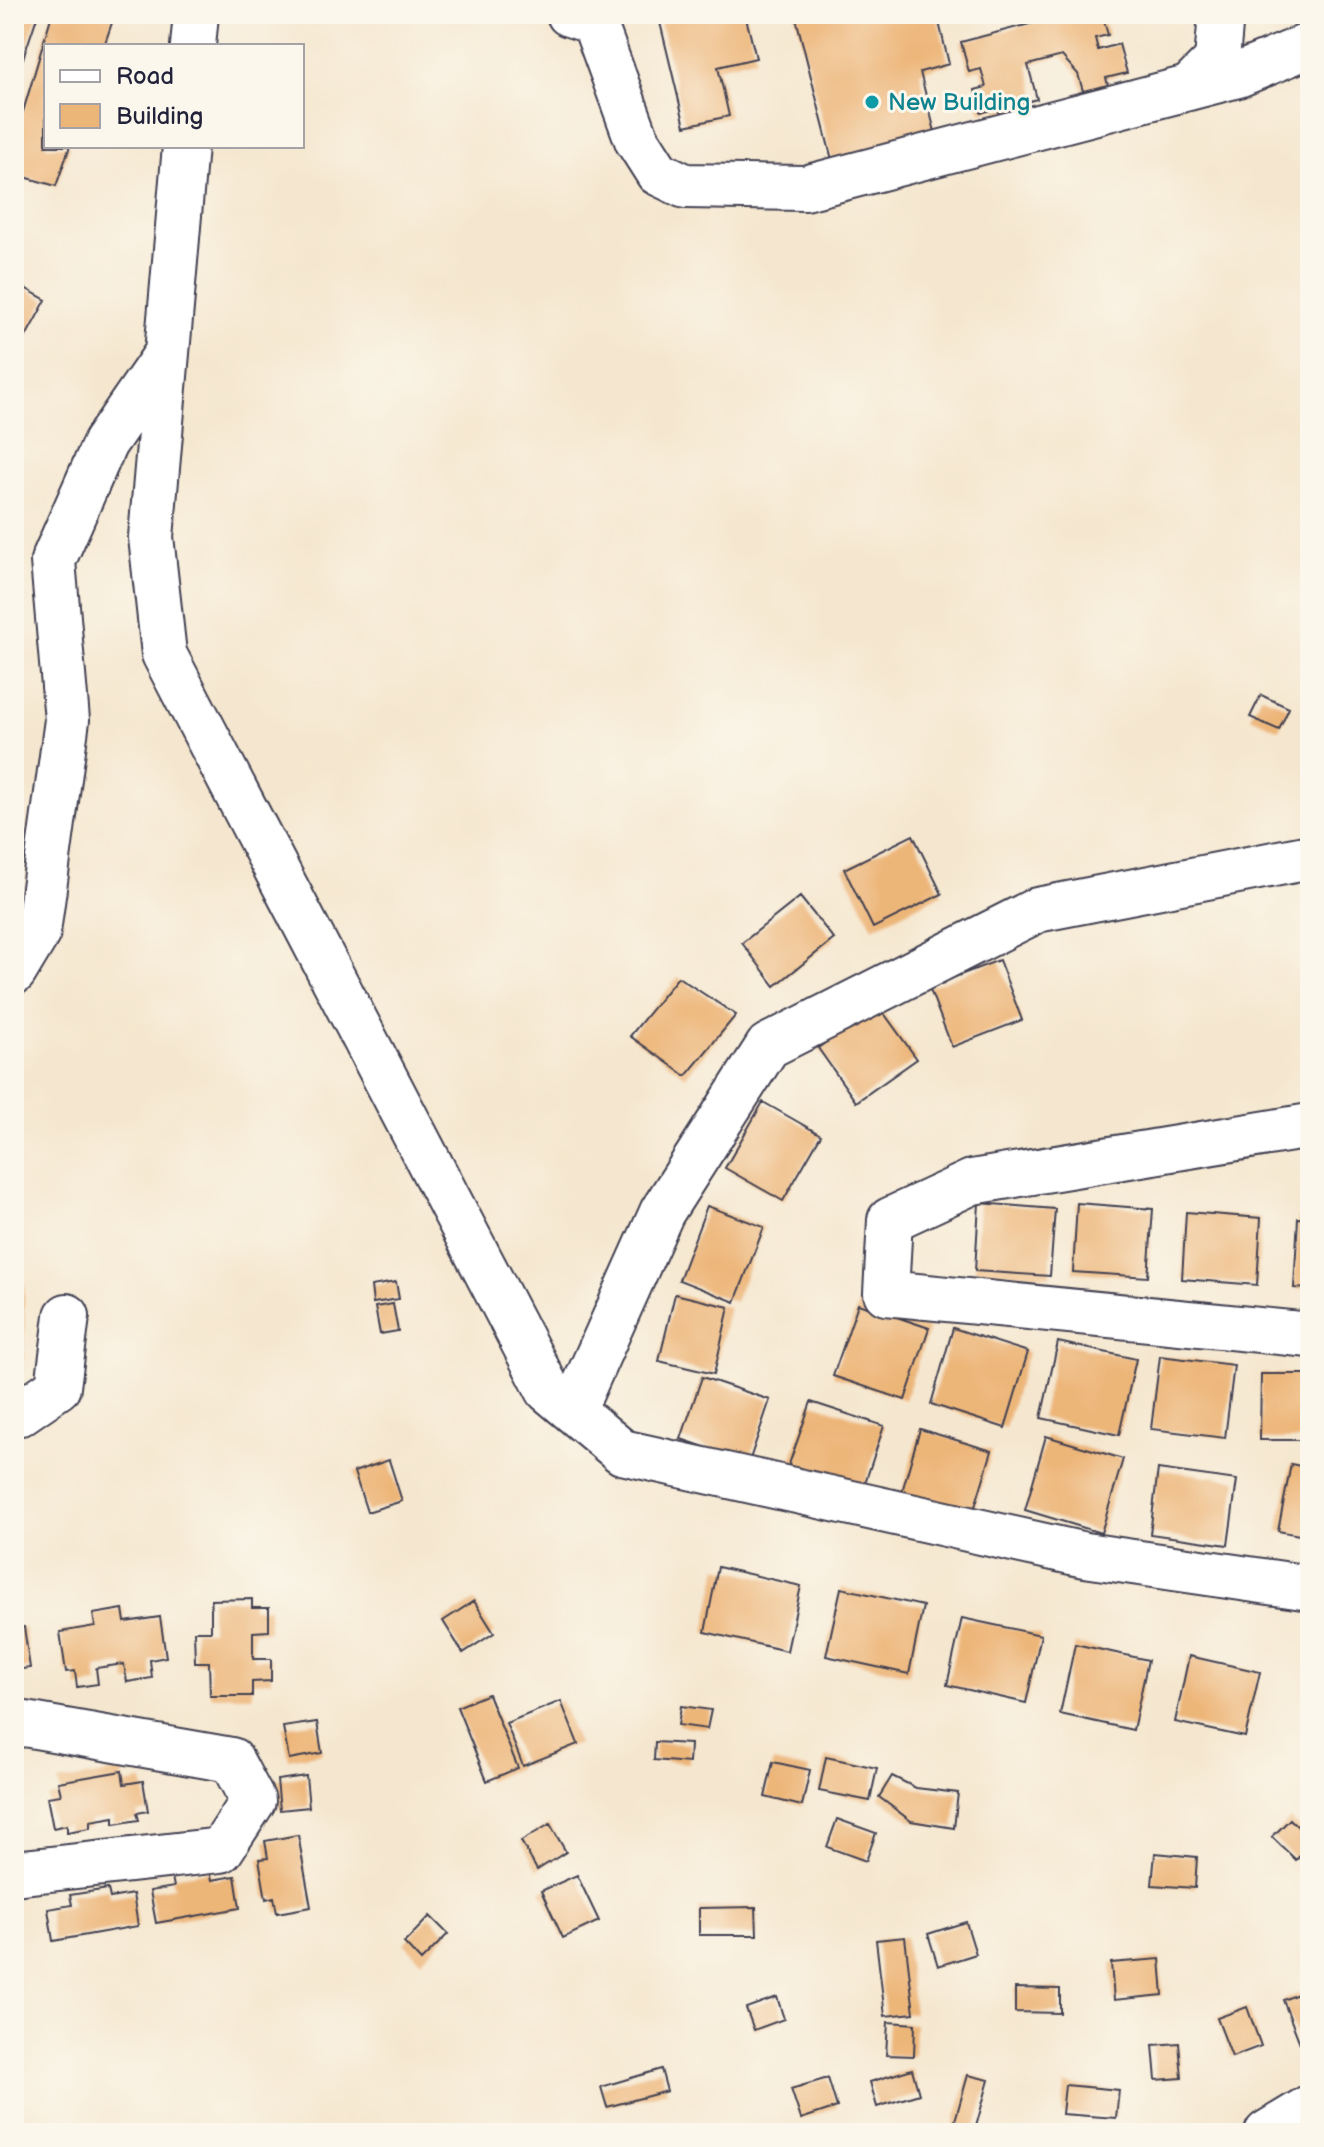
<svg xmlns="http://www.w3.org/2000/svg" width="1324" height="2147" font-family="'Balsamiq Sans',sans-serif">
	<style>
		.building { fill: #edb679 }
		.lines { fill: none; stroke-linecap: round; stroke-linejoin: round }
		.minor-casing { stroke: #424051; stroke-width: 48 }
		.minor { stroke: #fff; stroke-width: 44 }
		.culture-dot { fill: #0f9aa8; stroke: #fbf7ec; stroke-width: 3 }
		.labels { text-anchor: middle; stroke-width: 6; stroke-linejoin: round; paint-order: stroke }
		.culture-label { font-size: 24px; fill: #0d838f; stroke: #fbf7ec; text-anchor: start }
	</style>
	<rect width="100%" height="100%" fill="#fbf7ec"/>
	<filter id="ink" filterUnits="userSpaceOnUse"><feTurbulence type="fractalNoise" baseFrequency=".0125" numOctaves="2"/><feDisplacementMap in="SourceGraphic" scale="16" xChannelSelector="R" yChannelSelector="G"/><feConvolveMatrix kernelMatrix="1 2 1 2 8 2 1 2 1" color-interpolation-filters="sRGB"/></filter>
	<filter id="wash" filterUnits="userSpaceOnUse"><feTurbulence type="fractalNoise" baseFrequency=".006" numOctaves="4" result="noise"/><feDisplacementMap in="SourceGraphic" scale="32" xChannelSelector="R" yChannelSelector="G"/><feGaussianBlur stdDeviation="1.8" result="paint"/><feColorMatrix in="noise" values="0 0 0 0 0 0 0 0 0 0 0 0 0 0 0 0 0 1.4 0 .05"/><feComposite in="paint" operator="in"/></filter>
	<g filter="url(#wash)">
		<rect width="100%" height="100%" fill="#f5e7cf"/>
		<g id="blocks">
			<path class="building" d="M14,14H38L15,82H14Z
				M52,14H115L104,46H46V146H70L56,186L14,174V142Z
				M658,14H745L756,58L718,67L729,116L685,126Z
				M795,14H937L949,64L920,72L935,132L832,160Z
				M1067,14H1102L1108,35L1095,38L1098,50L1119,44L1127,73L1106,78L1108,85L1083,91L1078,74L1062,56L1028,65L1037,99L1022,103L1023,108L999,114L997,108L981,113L975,90L986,87L981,69L969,72L961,42Z
				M14,282L46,300L23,342L14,337Z
				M1261,695L1289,708L1279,730L1250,717Z
				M913,835L942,894L873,928L844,869Z
				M800,897L834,939L775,986L742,943Z
				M999,960L1022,1020L952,1047L929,987Z
				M678,977L736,1015L686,1076L630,1036Z
				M878,1005L917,1059L856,1102L818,1048Z
				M763,1102L821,1135L783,1201L725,1168Z
				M979,1203L1055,1209L1050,1276L975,1271Z
				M1077,1203L1153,1209L1148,1277L1073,1272Z
				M707,1206L764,1227L735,1302L679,1280Z
				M1186,1212L1261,1218L1257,1285L1182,1279Z
				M1298,1218L1310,1219V1289L1294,1288Z
				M14,1282H24V1360H14Z
				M396,1282L399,1299L373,1303L371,1286Z
				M675,1294L729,1307L714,1374L659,1361Z
				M393,1304L398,1331L380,1334L375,1307Z
				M858,1304L929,1328L905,1400L833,1376Z
				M953,1328L1028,1352L1005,1428L931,1404Z
				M1058,1342L1136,1359L1119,1435L1041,1418Z
				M1160,1356L1234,1365L1225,1438L1151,1429Z
				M1261,1374H1310V1440H1260Z
				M702,1377L770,1400L749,1462L681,1439Z
				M811,1402L884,1426L861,1495L787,1470Z
				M920,1429L992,1451L970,1523L899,1502Z
				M1046,1436L1123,1459L1101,1533L1025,1510Z
				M389,1460L402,1501L367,1512L354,1472Z
				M1291,1464L1310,1468V1537L1278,1531Z
				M1158,1469L1237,1480L1228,1545L1150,1534Z
				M718,1567L801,1586L787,1651L705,1632Z
				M841,1588L923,1606L909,1674L826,1656Z
				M252,1599V1608H269V1631L253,1632V1659H271V1681L252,1682V1696H210L209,1662H195L194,1631H211V1600Z
				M474,1601L494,1633L463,1653L443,1621Z
				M123,1609L125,1622L160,1617L166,1657L150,1660L152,1678L127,1682L124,1664L96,1668L98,1684L77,1687L75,1671L66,1672L60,1632L95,1626L93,1614Z
				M962,1618L1041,1635L1026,1703L947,1685Z
				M24,1627L30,1668L14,1670V1628Z
				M1075,1644L1148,1660L1133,1730L1060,1714Z
				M1189,1656L1260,1672L1245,1737L1175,1722Z
				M488,1694L518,1768L487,1781L457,1707Z
				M561,1701L578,1744L523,1766L506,1723Z
				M681,1706L711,1710L707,1729L678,1725Z
				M317,1722L322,1753L289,1759L283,1727Z
				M655,1742L690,1744L689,1763L654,1760Z
				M826,1757L877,1768L870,1801L819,1791Z
				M773,1762L810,1770L802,1806L765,1797Z
				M122,1771L124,1784L143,1781L148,1811L137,1813L139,1820L114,1824V1817L90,1821V1828L67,1832V1825L53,1828L47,1797L61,1795L58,1782Z
				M306,1776L309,1807L280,1810L277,1780Z
				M892,1776L916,1788L958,1793L954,1828L911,1821L879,1797Z
				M837,1819L876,1833L866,1861L827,1847Z
				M1290,1819L1310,1839V1845L1296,1860L1272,1837Z
				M550,1824L566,1852L537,1870L521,1841Z
				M298,1835L311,1907L277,1913L274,1897L266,1899L259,1859L268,1858L265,1841Z
				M1155,1853L1197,1857L1195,1888L1152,1885Z
				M210,1871L212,1880L235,1876L240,1908L156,1923L150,1891L174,1887L172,1877Z
				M577,1875L599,1921L563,1938L541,1891Z
				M108,1889L110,1898L133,1894L138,1926L53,1941L48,1909L72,1905L70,1895Z
				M756,1907L757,1935H699V1908Z
				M430,1916L448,1934L421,1961L404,1943Z
				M966,1922L976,1954L938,1966L928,1934Z
				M905,1937L914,2013L885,2016L876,1940Z
				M1160,1959L1163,1995L1114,2000L1111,1963Z
				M1015,1988L1060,1989V2013L1015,2012Z
				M1310,1989V2060L1307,2061L1283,2000Z
				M777,1997L784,2019L754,2030L746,2008Z
				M1247,2007L1261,2046L1232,2057L1217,2018Z
				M888,2022L915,2024L914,2056L886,2055Z
				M1179,2043L1182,2078L1156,2080L1153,2045Z
				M661,2069L667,2091L607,2107L601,2087Z
				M912,2069L919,2094L877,2107L870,2082Z
				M968,2075L989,2080L975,2130L954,2124Z
				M828,2078L837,2107L801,2119L791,2089Z
				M1065,2085L1119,2090L1116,2118L1062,2114Z"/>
		</g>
	</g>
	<g filter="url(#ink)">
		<use href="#blocks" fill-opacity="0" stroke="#424051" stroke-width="2"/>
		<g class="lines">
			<g class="minor-casing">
				<path id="minor" d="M569,14L594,22L637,140L658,173L685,186L805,188L1238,75L1310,45
					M193,46L196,14
					M1189,88L1217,60L1221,14
					M185,146L151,537L164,654L548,1390L622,1452L1085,1555L1310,1588
					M14,972L38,932L67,720L53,561L105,443L165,356
					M1310,1126L972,1182L890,1220L886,1293L1310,1335
					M573,1411L662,1212L768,1046L1037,910L1310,857
					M14,1413H20L58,1387L67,1316
					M14,1725L25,1724L231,1760L253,1801L221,1850L14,1873
					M1267,2133L1310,2107"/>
			</g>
			<use href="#minor" class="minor"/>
		</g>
	</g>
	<circle class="culture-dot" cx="872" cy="102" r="8"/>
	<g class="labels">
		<g class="culture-label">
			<text x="888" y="110">New Building</text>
		</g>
	</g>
	<rect width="1324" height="2147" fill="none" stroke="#fbf7ec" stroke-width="48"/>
	<rect x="44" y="44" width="260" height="104" fill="#fbf7ec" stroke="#a4a2a5" stroke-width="2"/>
	<rect x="60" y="70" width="40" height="12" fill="#ffffff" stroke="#a4a2a5" stroke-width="2"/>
	<text x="116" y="84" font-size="24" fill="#22223b">Road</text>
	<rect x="60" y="104" width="40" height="24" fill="#edb679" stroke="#a4a2a5" stroke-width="2"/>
	<text x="116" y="124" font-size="24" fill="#22223b">Building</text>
</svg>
